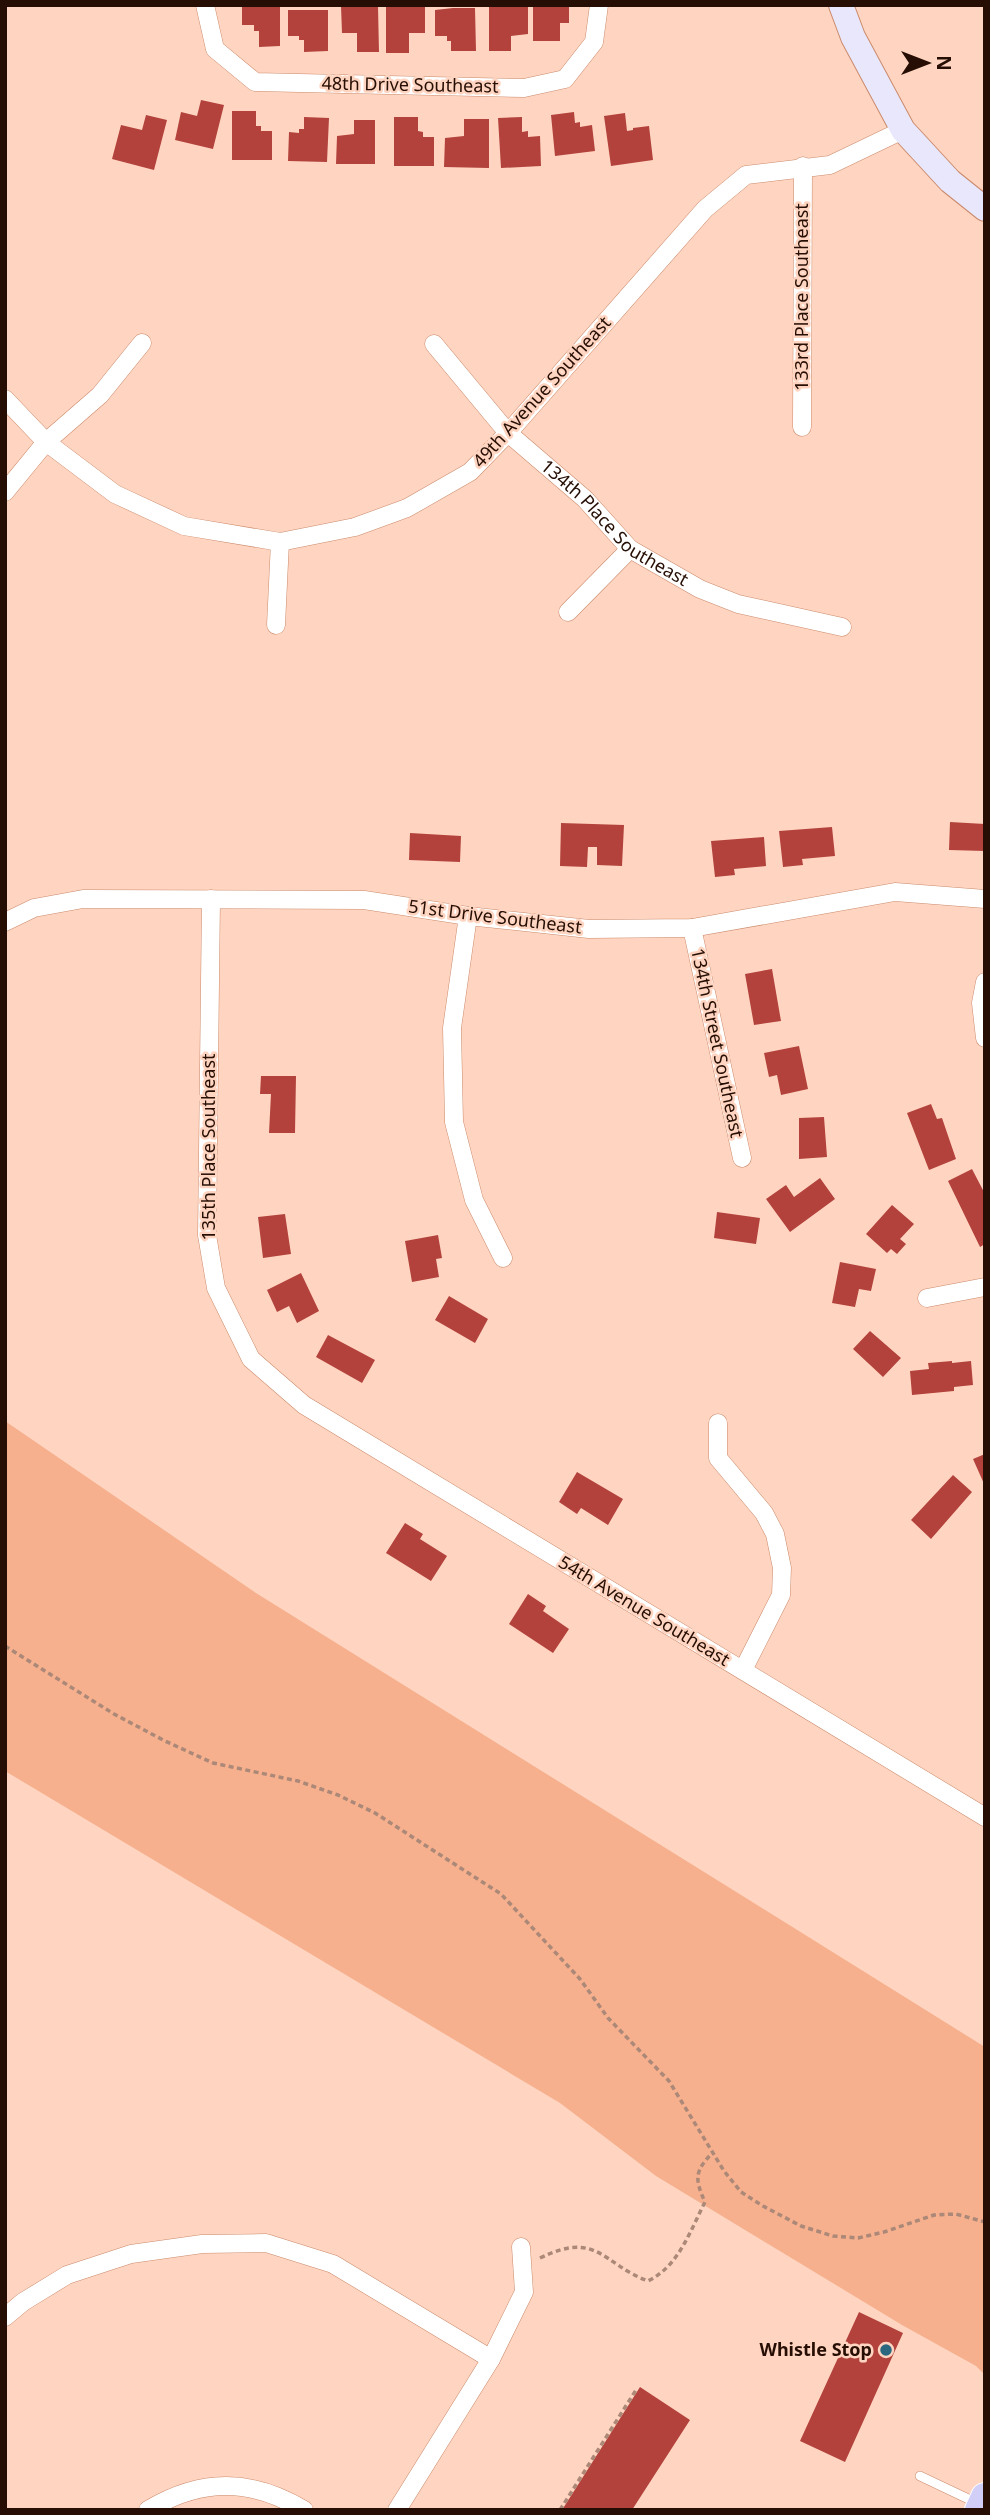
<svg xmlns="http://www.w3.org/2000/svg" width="990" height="2515" font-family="'Noto Sans',sans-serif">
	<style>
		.green { fill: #f6b08e }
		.building { fill: #b3423c }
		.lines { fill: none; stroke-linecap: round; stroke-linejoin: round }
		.lane-casing { stroke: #cb8a6b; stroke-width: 10 }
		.street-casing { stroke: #cb8a6b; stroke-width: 19 }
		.secondary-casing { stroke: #cb8a6b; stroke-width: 26 }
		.primary-casing { stroke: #fff; stroke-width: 30 }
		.path { stroke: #ab8877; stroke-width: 3.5; stroke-dasharray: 5 3.5; stroke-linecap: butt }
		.lane { stroke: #fff; stroke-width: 9 }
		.street { stroke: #fff; stroke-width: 18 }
		.secondary { stroke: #e8e7fc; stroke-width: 24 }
		.primary { stroke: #d1cff8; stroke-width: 28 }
		.poi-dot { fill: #2b677f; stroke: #ffd5c1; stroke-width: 2.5 }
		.labels { text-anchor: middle; stroke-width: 5; stroke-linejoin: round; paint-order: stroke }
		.street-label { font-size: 18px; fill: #260e04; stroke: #ffd5c1 }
		.poi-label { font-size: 18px; font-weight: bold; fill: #260e04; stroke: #ffd5c1; text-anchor: end }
	</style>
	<rect width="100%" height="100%" fill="#ffd5c1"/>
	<path class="green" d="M5,1421L256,1593L985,2047V2375L976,2366L902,2325L656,2176L560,2103L5,1771Z"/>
	<path class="building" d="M242,5H280V46L259,47V31H254V25H242Z
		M386,5H425V33H409V53H386Z
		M533,5H569V23H560V41H533Z
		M341,6H378L379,52H357V33H342Z
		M489,6H528V34L511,36V51H489Z
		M453,8H475L476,51H451V41H447V36H435V10Z
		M288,10H328V51L304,52V40H299V36H288Z
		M201,100L224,105L213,149L175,140L181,112L197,116Z
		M232,111H256V126H261V131H272V160H232Z
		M574,112L575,123L580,122V127L592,125L595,151L555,156L551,115Z
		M625,113L627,131L633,130V128L649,126L653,160L611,166L604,116Z
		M146,115L167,120L154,170L112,159L121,125L142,130Z
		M304,117L329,118L327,162L288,161L289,132L299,133V129H304Z
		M394,117H418V131L423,132V137H434V166H394Z
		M522,117V132L528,131V137L540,136L541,166L501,168L498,118Z
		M464,119H489V168L444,167L445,138L464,136Z
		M354,120H375V164H336L337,136L354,134Z
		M950,822L985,824V851L949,850Z
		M561,823L624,825L622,866L597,865V847H588L587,867L560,866Z
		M832,827L835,856L802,859L803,865L783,867L779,831Z
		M410,833L461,836L460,862L409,860Z
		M764,837L766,866L734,869L735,875L715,877L711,841Z
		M772,969L781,1021L754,1025L745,974Z
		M799,1046L808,1089L781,1095L777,1075L769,1077L764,1053Z
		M261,1076H296L295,1133H269L271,1094H260Z
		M931,1104L937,1119L942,1118L956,1159L929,1170L907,1113Z
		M824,1117L827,1157L799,1159V1118Z
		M972,1169L985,1194V1244L980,1247L948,1181Z
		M820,1178L835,1199L790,1232L766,1199L786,1185L794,1197Z
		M892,1205L914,1224L900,1239L906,1244L897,1254L891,1249L887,1253L866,1234Z
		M717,1212L760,1218L756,1244L714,1238Z
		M285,1214L291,1254L263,1258L258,1217Z
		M438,1235L442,1258L436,1259L439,1277L412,1282L405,1241Z
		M840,1262L876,1269L871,1291L859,1289L855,1307L832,1303Z
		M301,1273L319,1311L297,1323L289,1306L277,1312L267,1290Z
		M449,1296L488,1319L475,1343L435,1320Z
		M870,1331L901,1358L883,1377L853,1349Z
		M328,1335L375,1360L362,1383L316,1357Z
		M952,1361V1363L971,1361L973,1385L954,1387V1391L912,1395L910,1371L929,1369L928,1363Z
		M985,1454V1486L973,1459Z
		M577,1472L623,1499L608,1525L581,1508L577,1514L559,1502Z
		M953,1475L972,1492L931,1539L911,1520Z
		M405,1523L423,1534L420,1539L447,1556L431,1581L386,1553Z
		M528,1594L546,1606L543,1611L569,1629L553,1653L509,1624Z
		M859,2312L903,2333L845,2462L800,2441Z
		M640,2387L690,2420L632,2510H562Z"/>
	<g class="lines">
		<g class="lane-casing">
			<path id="lane" d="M920,2476L979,2504"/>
		</g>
		<g class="street-casing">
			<g id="street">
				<path d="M205,5L215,49L255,82L524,88L565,79L594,42L599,5"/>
				<path id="s1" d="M434,344L508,433L585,499L630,549L700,589L738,604L842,627"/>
				<path d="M5,399L46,442L115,494L184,526L280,542L355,527L407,508L470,472L508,433L705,209L746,175L830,165L903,130"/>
				<path d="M802,427L803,166"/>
				<path d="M5,492L46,442L100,395L142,343"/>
				<path d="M568,612L630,549"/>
				<path d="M276,625L280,542"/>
				<path d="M211,899L207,1235L216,1288L251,1359L304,1405L985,1817"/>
				<path d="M468,916L452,1028L454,1122L474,1200L503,1258"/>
				<path d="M5,922L34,908L83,899L364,900L468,916L589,929L692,928L895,892L985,899"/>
				<path d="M692,928L742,1158"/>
				<path d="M985,982L981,1003L985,1038"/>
				<path d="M927,1298L985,1287"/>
				<path d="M718,1423V1458L764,1513L775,1534L782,1568L781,1595L743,1670"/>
				<path d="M5,2317L23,2302L67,2275L131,2254L202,2244L266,2243L333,2264L491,2359"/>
				<path d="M148,2510C201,2478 251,2478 304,2510"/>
				<path d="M397,2510L491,2359L524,2292L521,2247"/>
			</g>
		</g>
		<g class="secondary-casing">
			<path id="secondary" d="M841,5L853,37L903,130L950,181L985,209"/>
		</g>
		<g class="primary-casing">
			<path id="primary" d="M979,2510L985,2497"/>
		</g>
		<path class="path" d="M5,1646L114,1714L165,1741L213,1763L298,1781L338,1795L375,1813L501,1894L580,1979L608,2018L669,2081L724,2171L741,2192L763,2206L801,2226L833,2236L858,2238L884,2232L934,2215L956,2214L985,2222
			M540,2258C598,2230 602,2264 648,2281C679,2266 690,2231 705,2202C694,2178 695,2171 713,2152
			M560,2510L636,2390"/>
		<use href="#lane" class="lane"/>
		<use href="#street" class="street"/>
		<use href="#secondary" class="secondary"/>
		<use href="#primary" class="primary"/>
	</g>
	<circle class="poi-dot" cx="886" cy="2350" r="7"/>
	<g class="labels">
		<g class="street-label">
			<text transform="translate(410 85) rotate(1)" y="6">48th Drive Southeast</text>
			<text transform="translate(802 297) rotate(-90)" y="6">133rd Place Southeast</text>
			<text transform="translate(542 392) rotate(-48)" y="6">49th Avenue Southeast</text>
			<text dy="6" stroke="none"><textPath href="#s1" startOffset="256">134th Place Southeast</textPath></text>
			<text transform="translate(495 917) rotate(7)" y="6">51st Drive Southeast</text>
			<text transform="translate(717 1043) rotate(78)" y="6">134th Street Southeast</text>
			<text transform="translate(209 1147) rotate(-90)" y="6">135th Place Southeast</text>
			<text transform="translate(644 1611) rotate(31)" y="6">54th Avenue Southeast</text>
		</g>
		<g class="poi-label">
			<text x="872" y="2356">Whistle Stop</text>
		</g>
	</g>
	<rect width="990" height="2515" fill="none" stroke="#260e04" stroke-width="14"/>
	<g transform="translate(927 63) rotate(90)" stroke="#ffd5c1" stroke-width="5" paint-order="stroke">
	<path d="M0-5L12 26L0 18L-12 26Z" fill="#260e04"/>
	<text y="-10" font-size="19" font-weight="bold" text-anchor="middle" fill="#260e04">N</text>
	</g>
</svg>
